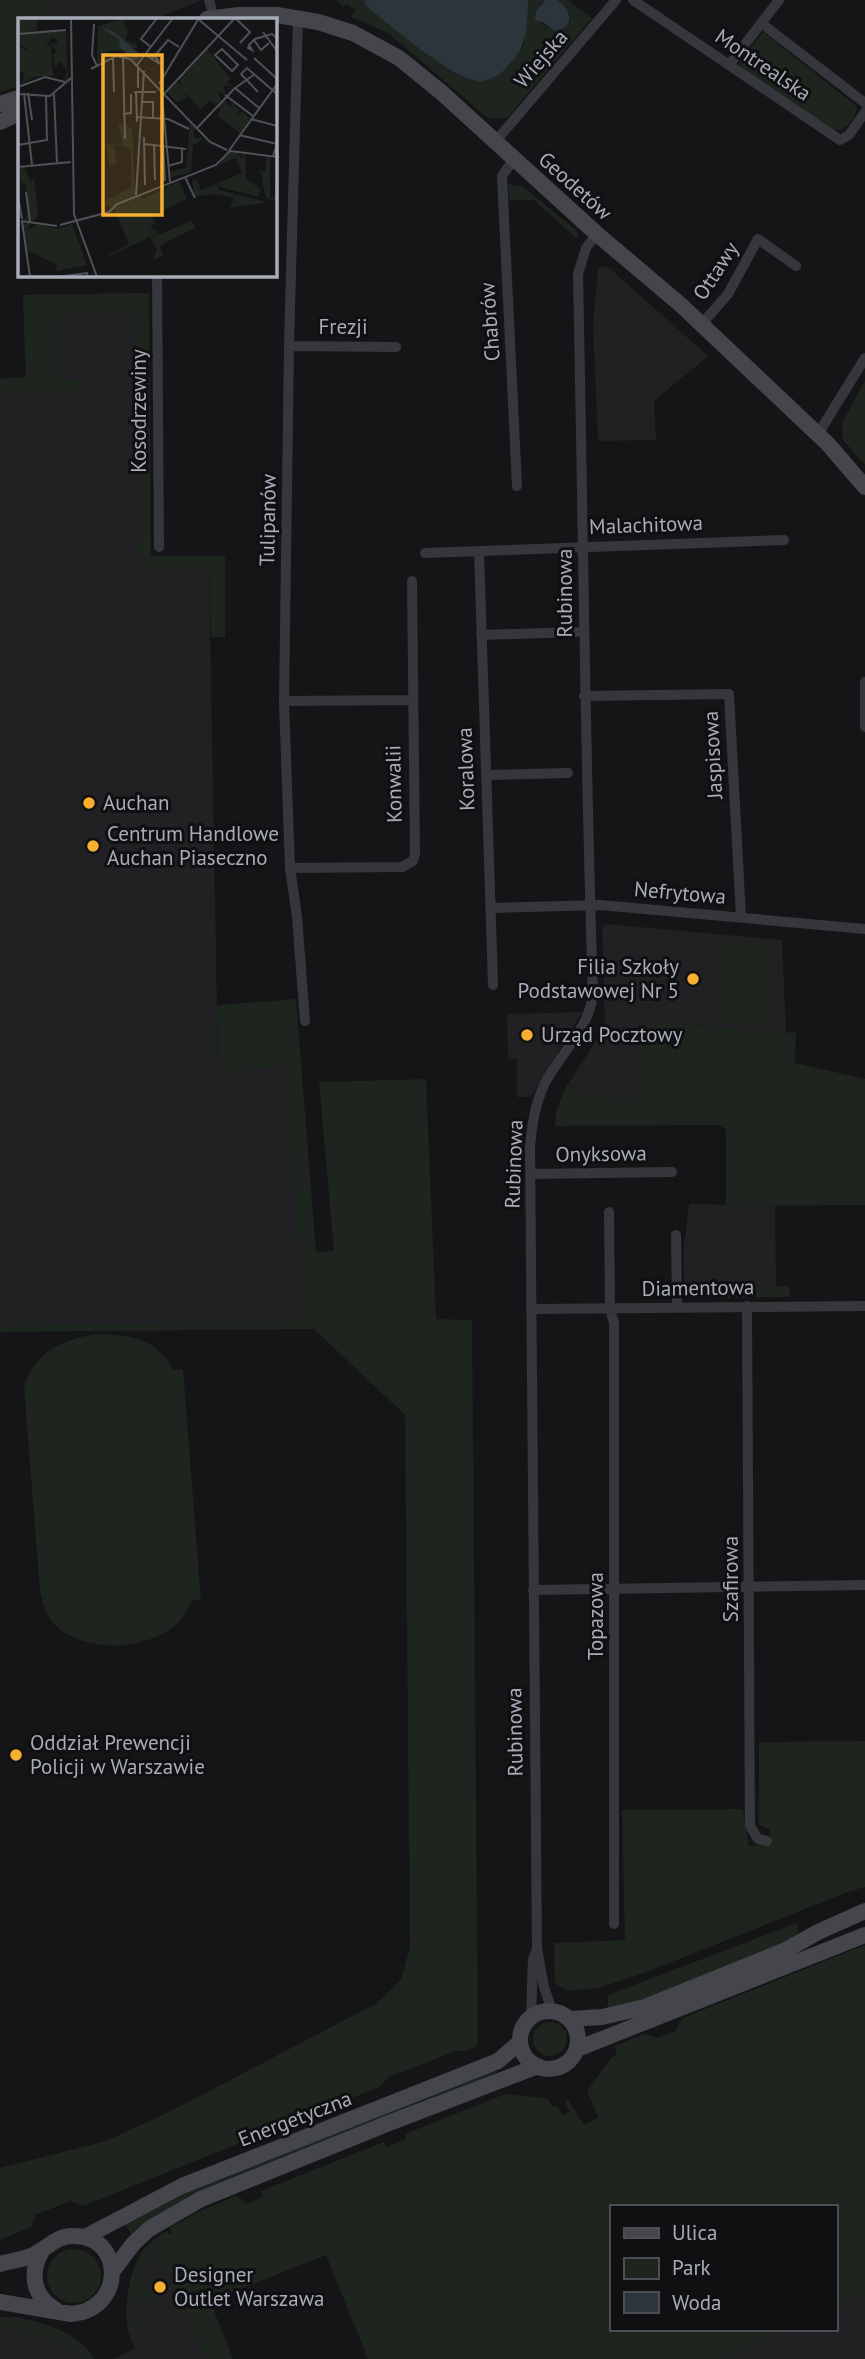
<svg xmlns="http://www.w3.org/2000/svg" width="865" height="2359" font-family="'PT Sans',sans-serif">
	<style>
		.built { fill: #212124 }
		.green { fill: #1d251e }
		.water { fill: #2b353b }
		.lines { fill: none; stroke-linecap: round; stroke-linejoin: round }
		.street { stroke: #36373c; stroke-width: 10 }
		.secondary { stroke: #44464c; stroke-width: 16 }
		.poi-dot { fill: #f6af2f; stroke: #101012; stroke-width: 2.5 }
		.labels { text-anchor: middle; stroke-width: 6; stroke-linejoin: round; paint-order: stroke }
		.street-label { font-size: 21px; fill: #a7acb8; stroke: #101012 }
		.poi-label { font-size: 21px; fill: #a7acb8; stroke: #101012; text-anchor: start }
		.inset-road { fill: none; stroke: #4f5157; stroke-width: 2 }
		.view { fill: #f6af2f; fill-opacity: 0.15; stroke: #f6af2f; stroke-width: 3.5 }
		.inset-edge { fill: none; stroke: #a7acb8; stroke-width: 3.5 }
	</style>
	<rect width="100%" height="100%" fill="#151517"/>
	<path class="built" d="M44,0H203L154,19H55Z
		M607,266L708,356L654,401L656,440L598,441L593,326L598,268Z
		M149,293L146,568L209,567L218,1066L224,1071L287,1066L303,1322L0,1325V379L26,377L23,295Z
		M606,924L782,940L786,1032L653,1022L650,1041L647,1045H640L636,1100L579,1096L580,1091L568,1084L605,1027L602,928Z
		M582,1012L531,1097H517V1059H508L507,1014Z
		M689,1204L775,1206L776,1286L684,1288V1247Z
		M159,2239L217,2359H113L135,2349L127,2329L128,2303L136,2271Z
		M865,2268V2359H710L709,2329H835V2280Z
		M0,2317H17L37,2322L63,2332L82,2344L94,2359H0Z"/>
	<path class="green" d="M0,0H44L55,19H19V86L0,92Z
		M336,0H364L365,5L456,73C490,92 502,67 524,45L528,0H545L540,4L539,22L554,31L570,22V14L557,0H568L592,18L507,118L489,119L388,33L351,17L356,10L346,4L343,7Z
		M763,32L855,105L857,109C854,120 845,132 834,130L741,68L739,62Z
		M511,183L514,186L521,185L578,232L577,239L534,200H509L508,186Z
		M149,293L151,556H225V637H211L209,567L146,568V556H136V545L141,544L134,312L66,313L57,321L58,373L63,379L81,381L85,388L82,393H8L0,402V379L26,377L23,295Z
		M865,381V465L843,440L842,423Z
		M723,941L771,942L769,1023H722Z
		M296,999L316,1252L334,1251L319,1082L426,1079L436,1319L472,1320L478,2046L467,2051H456L389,2077L379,2087L83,2206L70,2201L35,2215L31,2227L0,2240V2168L106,2141L169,2112L377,2003L401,1980L410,1947L405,1415L314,1329L0,1332V1325L303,1322L287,1066L223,1071L218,1067L217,1005Z
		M652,1022L796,1033L795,1063L865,1079V1205L726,1206V1130L719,1125L555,1126L556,1112L567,1084L580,1091V1096L636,1100L640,1044L647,1045L650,1041Z
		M789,1286L790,1297L689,1298L684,1293V1288Z
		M96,1334C132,1335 154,1337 174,1370L183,1369L201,1600H193C188,1608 184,1617 178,1623C148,1651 86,1654 56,1626C46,1616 43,1604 40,1591L24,1387C34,1352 62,1340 96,1334Z
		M865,1741V1887L850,1891L644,1973L598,1988L567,1991L555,1983L554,1943L625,1940L622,1810L743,1809L749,1846L771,1844L770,1830L759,1824V1742Z
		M797,1923L798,1931L793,1939L642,2001L608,2010V1995Z
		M865,1945V2295L835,2307V2207H611V2329H786L753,2343L725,2359H368L326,2255L210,2301L233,2359H204L159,2250L152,2253L155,2260L145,2265L144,2272L138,2274L146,2292L155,2291L158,2302L154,2305L149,2296L130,2304L138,2327L129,2332C123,2312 129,2269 142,2252C148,2243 157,2237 167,2231L169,2234L172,2233L170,2228L198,2212L236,2196L242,2199L245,2204L263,2197L261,2191L384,2142L387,2147L406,2139L405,2134L505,2094L548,2099L553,2107L557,2105L563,2116L570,2112L565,2103L568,2099L584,2125L598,2118L587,2090L612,2057L617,2055L615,2046L644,2034L658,2038L676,2031L680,2022L685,2017Z
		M533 2039a17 17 0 1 1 34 0a17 17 0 1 1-34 0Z
		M494,2070L497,2073L194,2194L155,2217L132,2235L125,2225L193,2190Z
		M47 2276a27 27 0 1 1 54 0a27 27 0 1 1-54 0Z
		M0,2317C32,2318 77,2329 94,2359H82C70,2335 25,2333 0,2328Z"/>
	<path class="water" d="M364,0H528C527,31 528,46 505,69C500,75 490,80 482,81C455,83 388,23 365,5Z
		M545,0H557C573,10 575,28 554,31L544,23L535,20L536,11Z"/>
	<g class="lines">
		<path class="street" d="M209,0L214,18
			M633,0L840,140L849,135L865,112
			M298,18L289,346L284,701L290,868L297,917L305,1021
			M761,23L865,103
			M729,65L779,0
			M495,142L616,0
			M514,159L502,176L517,486
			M157,275L159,547
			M701,325L728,294L758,239L796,266
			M289,346L396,347
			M818,434L865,358
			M479,551L493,985
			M425,553L784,540
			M481,635L576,632
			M865,682V727
			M584,696L729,694L741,917
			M284,701L412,700
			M486,775L568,773
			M290,868L402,867L413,861L415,854L412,581
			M491,908L600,905L865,929
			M531,1174L672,1172
			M609,1212L610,1309L614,1323V1924
			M676,1235L677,1307
			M747,1306L750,1826L758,1839L767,1841
			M531,1309L865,1306
			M533,1590L865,1585
			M552,2011L544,1987L537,1949L530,1147C532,1124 535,1104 545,1083C561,1053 587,1031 593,996C585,756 583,515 578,274L586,248L597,234
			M531,2018L533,1959L537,1949"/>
		<path class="secondary" d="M207,19L239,15H277L318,22L353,33L399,58L441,92L597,234L681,305L828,444L865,487
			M0,104L19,98
			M0,122L19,113
			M520 2040a29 29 0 1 1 58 0a29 29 0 1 1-58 0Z
			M570,2019L602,2017L645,2007L786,1950L818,1932L865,1911
			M577,2049L865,1935
			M85,2237L182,2186L498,2061L520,2042
			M42,2251C29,2273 33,2297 56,2310
			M0,2264C10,2261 21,2260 31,2256C47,2250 55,2235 74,2236C125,2236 125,2310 71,2314L0,2302
			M112,2272L133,2244L149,2229L201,2199L389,2123L538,2066"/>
	</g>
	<g class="poi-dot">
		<circle cx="89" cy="803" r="7"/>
		<circle cx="93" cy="846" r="7"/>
		<circle cx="693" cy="979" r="7"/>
		<circle cx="527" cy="1035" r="7"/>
		<circle cx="16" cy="1755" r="7"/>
		<circle cx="160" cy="2287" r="7"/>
	</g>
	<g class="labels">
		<g class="street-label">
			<text transform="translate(541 59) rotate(-49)" y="7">Wiejska</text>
			<text transform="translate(763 65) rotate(34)" y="7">Montrealska</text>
			<text transform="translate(575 186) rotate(42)" y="7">Geodetów</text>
			<text transform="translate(716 271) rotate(-57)" y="7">Ottawy</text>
			<text transform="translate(490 322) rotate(-94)" y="7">Chabrów</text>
			<text x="343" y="334">Frezji</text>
			<text transform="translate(139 411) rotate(-90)" y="7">Kosodrzewiny</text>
			<text transform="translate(268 520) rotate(-89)" y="7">Tulipanów</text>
			<text transform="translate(646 525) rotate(-2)" y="7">Malachitowa</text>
			<text transform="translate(565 593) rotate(-90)" y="7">Rubinowa</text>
			<text transform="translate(713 755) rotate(-93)" y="7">Jaspisowa</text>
			<text transform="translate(466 769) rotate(-92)" y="7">Koralowa</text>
			<text transform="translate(394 784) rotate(-91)" y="7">Konwalii</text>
			<text transform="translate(680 893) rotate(5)" y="7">Nefrytowa</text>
			<text transform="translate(601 1154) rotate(-1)" y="7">Onyksowa</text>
			<text transform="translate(514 1164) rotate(-88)" y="7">Rubinowa</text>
			<text transform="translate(698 1288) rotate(-1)" y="7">Diamentowa</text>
			<text transform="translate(731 1579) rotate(-90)" y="7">Szafirowa</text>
			<text transform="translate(596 1616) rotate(-90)" y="7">Topazowa</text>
			<text transform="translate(515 1732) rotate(-91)" y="7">Rubinowa</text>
			<text transform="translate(295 2119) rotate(-21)" y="7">Energetyczna</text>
		</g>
		<g class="poi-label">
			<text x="103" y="810">Auchan</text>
			<text x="107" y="841">Centrum Handlowe<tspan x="107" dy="24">Auchan Piaseczno</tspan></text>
			<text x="679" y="974" text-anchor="end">Filia Szkoły<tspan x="679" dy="24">Podstawowej Nr 5</tspan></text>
			<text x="541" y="1042">Urząd Pocztowy</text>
			<text x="30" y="1750">Oddział Prewencji<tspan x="30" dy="24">Policji w Warszawie</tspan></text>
			<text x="174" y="2282">Designer<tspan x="174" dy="24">Outlet Warszawa</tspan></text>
		</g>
	</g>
	<g transform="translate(18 18)">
		<rect width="259" height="259" fill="#151517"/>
		<path d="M0,0H19V13L0,15ZM109,0L105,6L111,12L107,22L117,25L120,30H114L121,40L125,38L118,45L104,33H90L89,42L79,45L80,8ZM48,13L50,60L47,62L49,53L42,43L37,51L35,35H39L34,26H39V20H33L28,29L33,27L35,58H19L0,67L6,61L5,54L0,55V22L1,29L12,33L2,26L0,16ZM189,31L212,60L217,57L209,64L215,69L206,67L207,76L200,74L203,82L197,87L192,82L183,91L167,75L168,81L158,84L149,74L158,63L164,68L161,60L166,56L173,63L167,56ZM206,80L211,89L215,85L221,91L219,97L224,93L232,101L222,115L199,97L203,92L198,88ZM172,104L177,109L176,120H187L175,127L173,154L151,160V154L168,150ZM100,105L114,110L117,176L125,181L161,163L169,181L134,197L137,205L132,208L141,215L76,245L111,226L96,190L94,195L90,186L84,190L85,184L113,169V133L106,127H95L99,145L91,148L89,128L79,127L105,126ZM227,133L228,160L243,172L240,177L248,181L242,152L247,154L249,137L252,138V180H256L259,154V182L248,181L202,169L200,165L224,155L218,140L201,147L211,135L219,134L224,141ZM6,149L12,162L16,161L20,196L16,203L7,201L11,192L8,168L2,162V150ZM178,161L183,172L199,166L201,172L250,184L212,190L216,180L195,176L177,179L174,162ZM174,203L177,210L146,225L142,229L145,237L135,242L139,231L132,220ZM8,204L13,206L8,212L21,206L41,211L54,206L69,247L38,253L39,247L9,232L6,206Z" fill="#1d251e"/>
		<path d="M83,9L96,14L124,38L116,42L101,28L102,22Z" fill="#2b353b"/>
		<path class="inset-road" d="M53,0L56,196L79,259M217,0L232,14L222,25M180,1L229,42M76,6L74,37L79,48M245,14L259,33M0,16L48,12M236,22L243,32L251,25M231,27L230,30L234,32L231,27L237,21L254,16L259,20M133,29L123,21L139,0M204,31L220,47L214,53L197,37ZM128,37L142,46L137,38M105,38L107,121M95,39L96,74M236,40L259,61M134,41L150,22L161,29M119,47L155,0M120,48V70M73,51L98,38L112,41L192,124L209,132M237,56L217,70L241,90M141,66L181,0M0,69L27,59L47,64M116,74H138M118,74L119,104M240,74L223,56L229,50L259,76M6,75L14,147M10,75L14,102M0,76L32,78L53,60M36,76L39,144M207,77L235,98M125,84H135V99M105,96L113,95V76M118,99L150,101L171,111M233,101L259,108M179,110L217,70M221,117L259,126L255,138M126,119L127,167M145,125L147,163M127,126L168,131M136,126L137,162M0,127L29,122L28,78M210,134L259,66M150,148L164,144V130M0,149L53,144M167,159L177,180M152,164L144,78L217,0M8,174L12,203M118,177L126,53M0,179L4,201M3,203L39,208M4,203L12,259M42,207L91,194L99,186L198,147L212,133L259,139M39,259L69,255L70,259"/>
		<path class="view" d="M85,37H144V197H85Z"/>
		<rect width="259" height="259" class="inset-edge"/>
	</g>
	<rect x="610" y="2205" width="228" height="126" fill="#101012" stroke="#4c4e54" stroke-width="2"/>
	<rect x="624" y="2228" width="35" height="10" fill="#44464c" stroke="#4c4e54" stroke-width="2"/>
	<text x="672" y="2240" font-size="21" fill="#a7acb8">Ulica</text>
	<rect x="624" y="2258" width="35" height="21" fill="#1d251e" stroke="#4c4e54" stroke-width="2"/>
	<text x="672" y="2275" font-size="21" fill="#a7acb8">Park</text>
	<rect x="624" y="2292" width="35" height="21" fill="#2b353b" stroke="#4c4e54" stroke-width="2"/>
	<text x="672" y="2310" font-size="21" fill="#a7acb8">Woda</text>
</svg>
